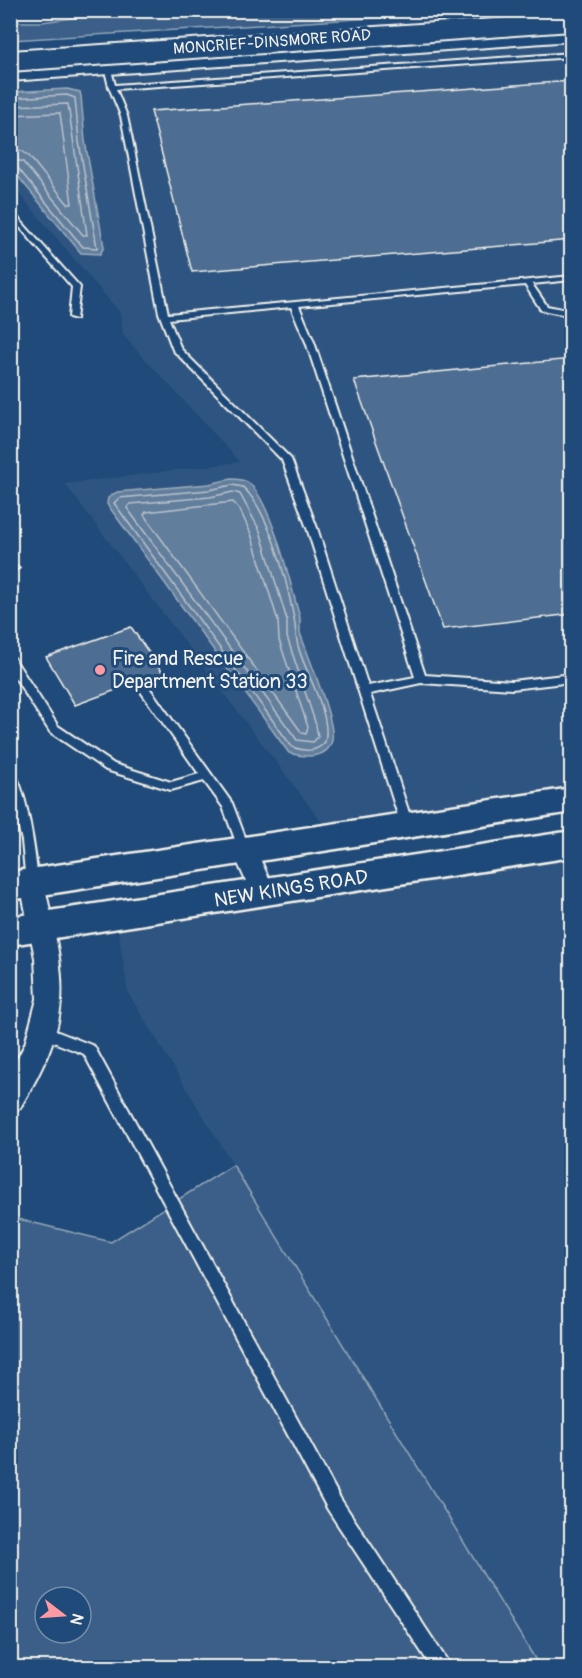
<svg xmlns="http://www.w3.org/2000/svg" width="582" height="1678" font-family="Pangolin,sans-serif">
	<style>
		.built { fill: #2d5581 }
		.green { fill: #3a5f88; stroke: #97a8b8; stroke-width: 1.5; fill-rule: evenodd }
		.water { fill: #627e9d; stroke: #9cacbb; stroke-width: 1.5 }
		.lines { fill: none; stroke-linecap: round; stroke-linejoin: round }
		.shore { stroke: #bac3ca; stroke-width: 1.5 }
		.building { fill: #4d6e92; stroke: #f4f1e8; stroke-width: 1.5 }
		.service-casing { stroke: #f4f1e8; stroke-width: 4 }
		.minor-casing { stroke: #f4f1e8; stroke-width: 4 }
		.trunk-casing { stroke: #f4f1e8; stroke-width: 5 }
		.service { fill: #1f4a7a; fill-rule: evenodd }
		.minor { fill: #1f4a7a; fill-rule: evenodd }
		.trunk { fill: #1f4a7a; fill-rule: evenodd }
		.rail { stroke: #f4f1e8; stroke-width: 2 }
		.poi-dot { fill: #ff9aa2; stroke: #1f4a7a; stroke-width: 2 }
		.labels { text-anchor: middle; stroke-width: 6; stroke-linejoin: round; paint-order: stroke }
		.far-street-label { font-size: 16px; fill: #f4f1e8; stroke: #1f4a7a }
		.poi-label { font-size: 20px; fill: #f4f1e8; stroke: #1f4a7a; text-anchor: start }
		.street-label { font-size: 20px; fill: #f4f1e8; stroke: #1f4a7a }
	</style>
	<rect width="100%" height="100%" fill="#1f4a7a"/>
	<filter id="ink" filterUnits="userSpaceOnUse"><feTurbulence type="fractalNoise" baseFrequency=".0167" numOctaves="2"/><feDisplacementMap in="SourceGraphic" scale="12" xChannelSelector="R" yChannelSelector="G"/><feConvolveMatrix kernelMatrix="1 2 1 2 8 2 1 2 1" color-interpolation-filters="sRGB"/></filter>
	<g filter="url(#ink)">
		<path class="built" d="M571,40V787L323,824L65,484L240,462L123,335L120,313L11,184L10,80Z
			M571,857V1667H540L128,993L118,928Z"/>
		<path class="green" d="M124,11H488L11,40V22H42Z
			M233,1165L540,1667H11L10,1217L111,1242ZM45,1597H81V1633H45Z"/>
		<path class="water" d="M67,89L80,92L81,96L85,141L104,247L100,254L81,253L11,168V92Z
			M231,479C237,479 243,479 249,483C272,503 291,586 300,618V633C307,653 336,723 332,740C328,760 303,757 289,753L107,504L108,498L117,492L209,484Z"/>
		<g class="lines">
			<path class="shore" d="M10,98L67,95L75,98L79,142L97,248L83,247L17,167L10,165
				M10,106L68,104L87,235H83L23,162L10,158
				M10,115L60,113L72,204H68L29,156L22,151L10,149
				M232,485L243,487C270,513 286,578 293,614C296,625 295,635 298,646C305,673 332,714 325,742C316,753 304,751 292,747L114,503L119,498L209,490Z
				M233,492L240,494L260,531L287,620V637L316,725L318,737L313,742L297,740L127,508L130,504L210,497Z
				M233,502L240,510L251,534L278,621L279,640L308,727L306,734L302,733L144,515L146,512Z"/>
		</g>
		<path class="building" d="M572,81V240L192,272L151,111Z
			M572,359V614L443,629L354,380Z
			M131,627L163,673L75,705L46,657Z"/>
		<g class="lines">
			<g class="service-casing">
				<path id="service" d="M572,53V57L116,89L127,116L168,314L572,276V280L532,284L547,306L572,311V316L541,310L525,285L299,306L314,342L425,675L512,681L572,674V682L512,689L421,683L370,694L413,825L411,828H403L401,825L307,528L282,460L173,350L159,313L121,116L109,87L105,70L108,68L111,70L115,85ZM291,307L306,342L415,677L368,686L317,528L291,459L181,349L169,319Z
					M10,209L80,287L76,319L69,317L72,287L10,216Z
					M14,565L19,568L10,572V566Z
					M10,657L14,658L58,726L114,764L171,782L199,774L139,689L144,685L148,686L232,803L250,850L248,853H240L223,807L204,781L171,790L106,770L50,732L10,670Z
					M10,769C26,777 37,864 38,883L36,886H28L26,883L22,841L10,793Z
					M43,1026L94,1046L340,1498L452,1668H432L328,1510L84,1054L38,1036L36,1032L38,1028Z"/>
			</g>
			<g class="minor-casing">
				<path id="minor" d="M572,33V41L10,81V73Z
					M244,841L253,843L256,850L275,892L272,899L263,902L254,899L232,850L235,843Z
					M32,873L41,876L44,883C66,984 76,1014 20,1108L10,1111V1073L25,1044L37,999L35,958L20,883L23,876Z"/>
			</g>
			<g class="trunk-casing">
				<path id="trunk" d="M572,788V812L10,900V872Z
					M572,831V857L10,945V917Z"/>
			</g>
			<use href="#service" class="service"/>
			<use href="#minor" class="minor"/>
			<use href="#trunk" class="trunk"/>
			<path class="rail" d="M10,50L572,13"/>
		</g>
	</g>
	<circle class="poi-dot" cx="100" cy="670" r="6"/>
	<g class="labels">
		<g class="far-street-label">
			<text transform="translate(272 41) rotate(-4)" y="6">MONCRIEF-DINSMORE ROAD</text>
		</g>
		<g class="poi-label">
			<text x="112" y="665">Fire and Rescue<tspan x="112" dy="23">Department Station 33</tspan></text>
		</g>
		<g class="street-label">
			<text transform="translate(291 888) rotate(-9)" y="7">NEW KINGS ROAD</text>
		</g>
	</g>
	<rect width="582" height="1678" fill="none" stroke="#1f4a7a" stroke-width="36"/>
	<rect x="18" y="18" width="546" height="1642" fill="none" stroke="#f4f1e8" stroke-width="2" filter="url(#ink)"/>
	<g transform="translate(63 1615) rotate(107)"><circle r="28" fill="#1f4a7a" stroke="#748da6" stroke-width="1.5"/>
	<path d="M0-4.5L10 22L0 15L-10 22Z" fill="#ff9aa2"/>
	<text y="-9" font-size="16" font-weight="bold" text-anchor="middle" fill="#f4f1e8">N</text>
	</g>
</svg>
